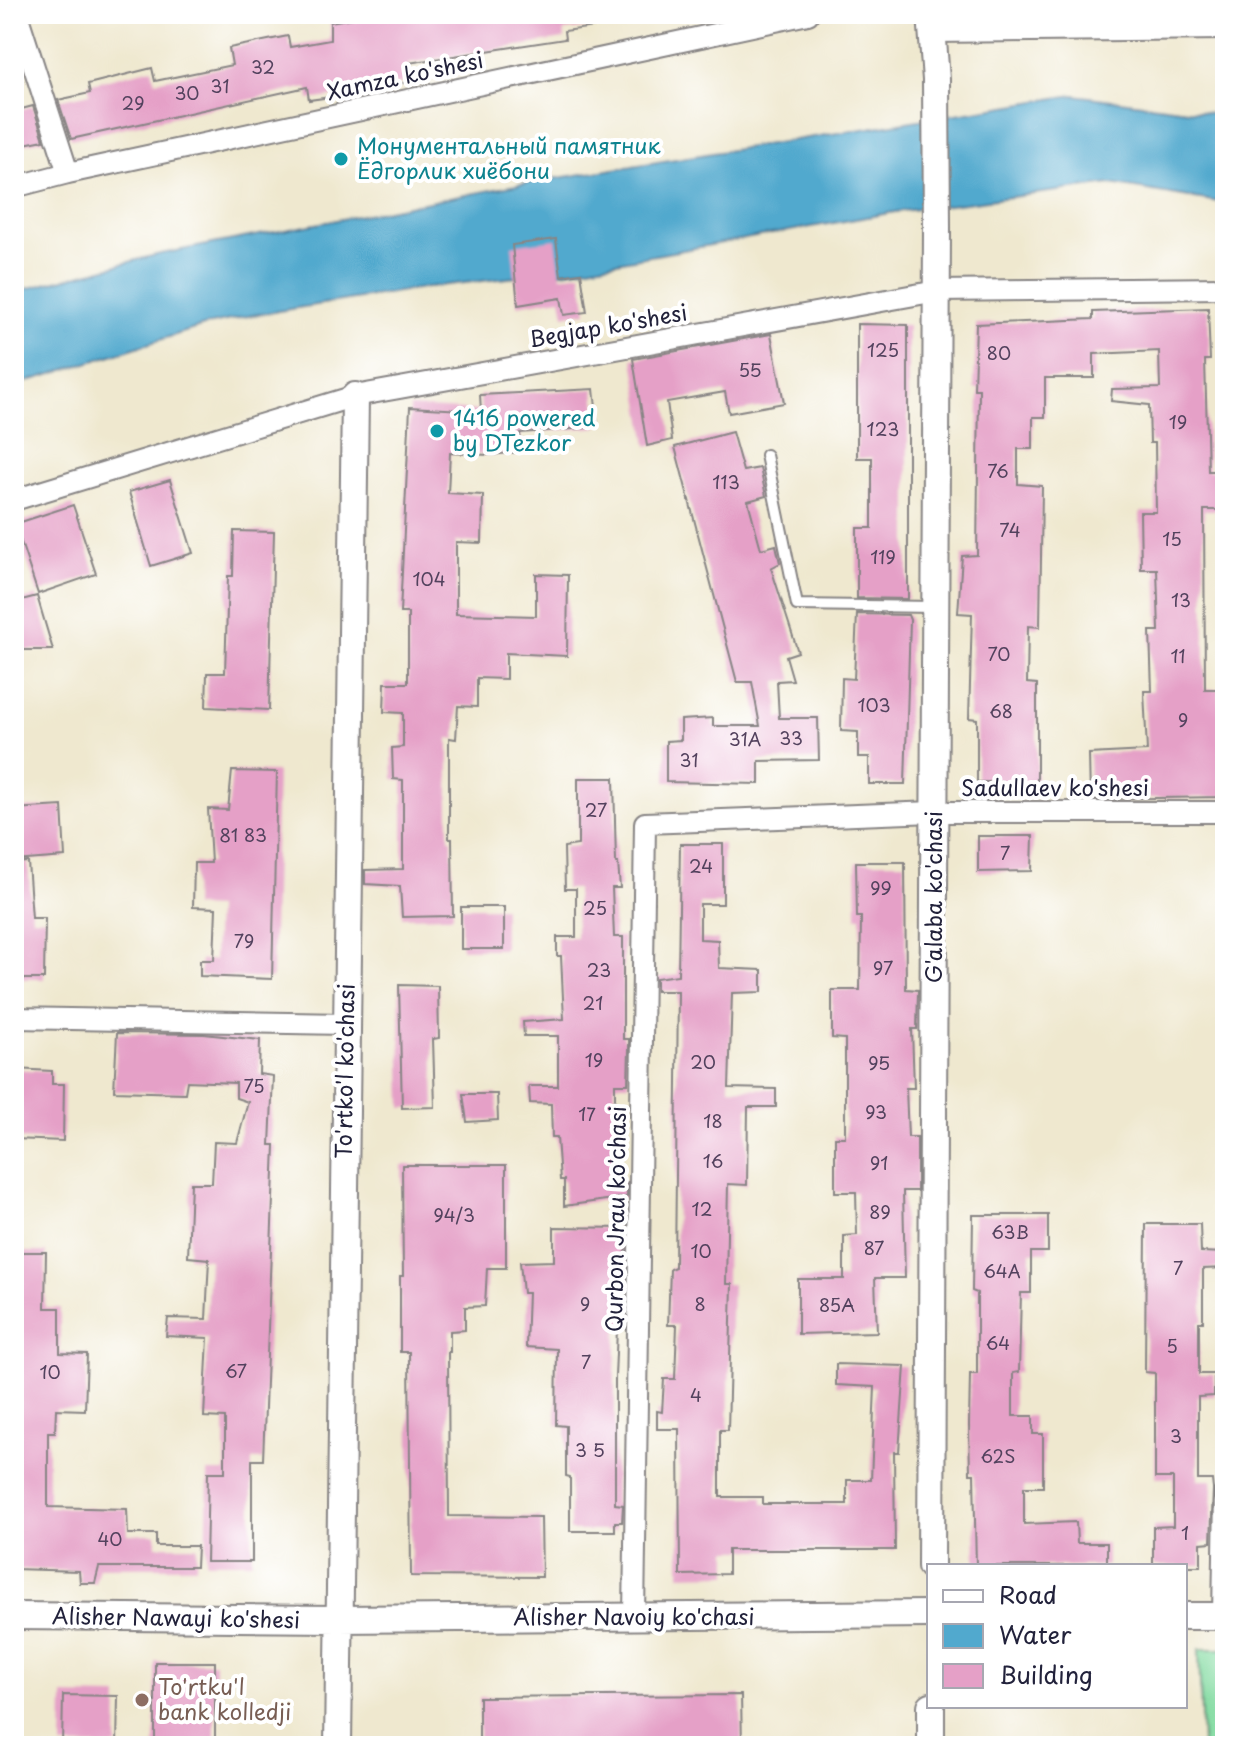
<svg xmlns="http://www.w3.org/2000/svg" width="1239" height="1760" font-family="'Playpen Sans',sans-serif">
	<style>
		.green { fill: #80da9f; stroke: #517e6d; stroke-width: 2 }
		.water { fill: #51a9ce; stroke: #3a6684; stroke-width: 2 }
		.building { fill: #e5a0c7 }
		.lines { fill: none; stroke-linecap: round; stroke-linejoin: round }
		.service-casing { stroke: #888585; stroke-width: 14 }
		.minor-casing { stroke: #888585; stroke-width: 24 }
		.tertiary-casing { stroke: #888585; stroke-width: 30 }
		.path { stroke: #888585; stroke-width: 4; stroke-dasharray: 6 6; stroke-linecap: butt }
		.service { stroke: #fff; stroke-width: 10 }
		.minor { stroke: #fff; stroke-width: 20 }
		.tertiary { stroke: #fff; stroke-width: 26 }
		.culture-dot { fill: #0f9aa8; stroke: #fff; stroke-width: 3 }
		.education-dot { fill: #8d6e63; stroke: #fff; stroke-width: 3 }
		.labels { text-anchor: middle; stroke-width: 8; stroke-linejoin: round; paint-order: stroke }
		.number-label { font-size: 18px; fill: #53425e }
		.street-label { font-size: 22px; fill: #22223b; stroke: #fff }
		.culture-label { font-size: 22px; fill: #0d838f; stroke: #fff; text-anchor: start }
		.education-label { font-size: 22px; fill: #785e54; stroke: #fff; text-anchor: start }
	</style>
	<rect width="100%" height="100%" fill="#fff"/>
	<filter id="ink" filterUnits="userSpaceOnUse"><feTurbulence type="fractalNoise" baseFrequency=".0125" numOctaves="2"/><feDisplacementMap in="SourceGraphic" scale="16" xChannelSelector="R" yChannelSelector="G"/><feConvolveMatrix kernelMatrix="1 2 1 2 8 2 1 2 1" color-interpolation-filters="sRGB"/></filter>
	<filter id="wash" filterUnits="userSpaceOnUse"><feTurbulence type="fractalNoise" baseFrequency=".006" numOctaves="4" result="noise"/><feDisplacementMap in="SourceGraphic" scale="32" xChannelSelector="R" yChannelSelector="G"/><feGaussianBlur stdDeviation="1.8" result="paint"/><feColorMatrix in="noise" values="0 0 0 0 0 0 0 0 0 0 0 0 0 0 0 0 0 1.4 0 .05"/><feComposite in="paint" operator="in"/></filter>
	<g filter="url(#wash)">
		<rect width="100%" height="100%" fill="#efe8cf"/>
		<path class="green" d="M1199,1649H1225V1746H1202Z"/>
		<path class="water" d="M1074,95L1225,115V203L1111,184L895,212L561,272L429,287L253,315L207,325L14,386V292L156,255L527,183Z"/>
		<g id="blocks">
			<path class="building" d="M359,14H609V25L564,31L565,39L408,63L410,82L365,89L366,92L309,100L307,87L71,139L58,100L90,93L88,84L152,68L155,81L232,65L229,48L288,36L290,47L330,40V22L359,17Z
				M33,106L44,140L14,146V111Z
				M556,239L561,276L581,273L587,312L564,315L561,298L518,305L512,245Z
				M1208,308L1210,360H1205L1208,471H1224V510H1204L1205,689H1219L1225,797L1090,799L1089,754L1147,751L1144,691H1152L1150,631H1159L1157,569H1141L1140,512H1156L1155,443H1150L1149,405L1111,401L1112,389L1160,388L1159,351L1094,354V378H1045V417H1033V449H1018V484L1042,486L1040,627L1028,626L1027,683L1037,684V782H977V719L969,718L972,614L958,613L962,556L977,555L979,389H974L976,324L1093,319V312Z
				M857,324L908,325V599L857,598V528H872V458H857Z
				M771,334L784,403L729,413L725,392L667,402L672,440L647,446L633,359Z
				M594,389L598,427L520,433L522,452L489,455L450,453L448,493L483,495L482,543L456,542V614L536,616V574L568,575L567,656L506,653V679L477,678V707L458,706L456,739L449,738V839H452L453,916L402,917L400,886L365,884V870L403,869V780L393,779L392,748L403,747V713L384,712L385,683H408V613H400L410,407L481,411L480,395Z
				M732,432L743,471L760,468L766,496L748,501L761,549L776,545L780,563L771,568L798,652L786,656L793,680L777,681L779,718H818L819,760L759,761V784L666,782V741L681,740V720L713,718V726H760L752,682H737L675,447Z
				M170,480L193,553L151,566L129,492Z
				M73,505L96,574L38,594L15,524Z
				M234,531L274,532L269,710L206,707L207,673H225L228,576H233Z
				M37,596L53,650H19L14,634V602Z
				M857,614L908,615L910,620L905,784H869V757H858V732L841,731L842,678L854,679Z
				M232,771L277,772L272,979L200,976V960H214L216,908L193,907L194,863H211L208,809L228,810Z
				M578,778H614L616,863H618L620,888H612L614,937H623V1039H629V1049L628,1084H615V1182H627V1197L564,1206V1180H560L557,1137H552L551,1104L530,1103L529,1086H558V1036H524L523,1022L564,1019L561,956H557V937H576V889H565L564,847L578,845Z
				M62,806L65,857L14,861V809Z
				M978,836H1033L1032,871L978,872Z
				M680,844H723V904H700V939L718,940L719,968L762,970V992L732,993L729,1088L776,1089V1107H748L747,1185L728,1184L726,1284H732L728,1430H720V1497H763V1504H847V1480H871L875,1387L836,1385V1364L905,1366L899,1452H894L895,1550H728V1574L680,1575L679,1429H657V1411L662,1412L664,1379H675L677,1325H668L670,1269L675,1267L678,991H656V978L678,975Z
				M28,862L32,918H45L44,979H14V863Z
				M856,862H905L906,989L918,990L917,1029H912L914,1088H906L908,1137H917V1191H903L905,1278H875L877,1332L798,1334V1279H844V1236L857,1235L856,1192H835V1137H845V1039L832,1038V990H860L861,917H857Z
				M461,907H504V949H461Z
				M399,985L438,986L439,1038L433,1039L435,1107L402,1108Z
				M117,1033L204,1034L260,1040L259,1074L273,1076L270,1145H275L263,1460H252V1562H206L208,1472H225V1418L204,1417L208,1338L166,1336L168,1318L206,1319L209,1259L188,1257L191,1183H212L214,1142L237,1143L248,1102L236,1098V1083L187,1081L185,1093L114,1091Z
				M14,1069L52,1071V1084H64L63,1141L14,1139Z
				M463,1094H497L498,1120L467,1122Z
				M402,1165H506V1268H487L485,1306L465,1307V1330L450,1331V1352H448L449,1516L541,1517L542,1577L411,1576L409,1352H400V1276H403Z
				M973,1215H1048V1252H1031V1293H1021L1019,1372L1013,1373V1416H1033V1434H1043V1487H1024V1524L1076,1522L1077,1543H1107V1566H976L974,1474H970L969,1425L970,1374H977V1293L972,1291Z
				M1146,1224H1200L1201,1252L1225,1253V1268L1203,1269V1322H1199V1374H1214V1396L1198,1397V1480H1212L1213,1489L1211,1542L1201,1543V1566H1153V1527L1173,1526V1478H1155V1373L1145,1372Z
				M554,1227L626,1228L625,1329H617L615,1377V1504L623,1505L622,1522H615V1531H570V1477L566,1476V1426L556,1425L557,1349L526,1347L528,1293H523L520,1262L554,1261Z
				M14,1252H46L45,1308H60V1353L87,1354L85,1410L56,1409L55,1432H48V1507L127,1509L128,1534H156V1546H197L196,1567H99L95,1583H80L79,1571L14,1569Z
				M155,1662H215V1746H155Z
				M63,1695L118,1696L117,1746H62Z
				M741,1695L742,1746H479V1697Z"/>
		</g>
	</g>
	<g filter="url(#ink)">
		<use href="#blocks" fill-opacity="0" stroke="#888585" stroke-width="2"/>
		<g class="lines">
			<g class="service-casing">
				<path id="service" d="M766,455L797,605L934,607"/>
			</g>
			<g class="minor-casing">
				<path id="minor" d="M17,14L68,173
					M932,32L1225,29
					M14,187L68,173L808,14
					M14,500L355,396L937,291L1225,288
					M14,1018L346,1024
					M1223,1616L1225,1494
					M634,1617L645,823L934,812H1225"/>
			</g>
			<g class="tertiary-casing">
				<path id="tertiary" d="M931,1566L937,228L936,80L931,14
					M14,1616L339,1619L929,1614
					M1185,1616H1225
					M931,1706V1746
					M338,1746L355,396"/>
			</g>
			<path class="path" d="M1223,1640L1224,1746"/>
			<use href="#service" class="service"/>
			<use href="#minor" class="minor"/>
			<use href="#tertiary" class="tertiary"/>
		</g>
	</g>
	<g class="culture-dot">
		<circle cx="341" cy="159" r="8"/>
		<circle cx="437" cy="431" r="8"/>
	</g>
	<circle class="education-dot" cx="142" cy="1700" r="8"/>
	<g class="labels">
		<g class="number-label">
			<text x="263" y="74">32</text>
			<text x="220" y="93">31</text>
			<text x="187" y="100">30</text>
			<text x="133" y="110">29</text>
			<text x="883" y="357">125</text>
			<text x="999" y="360">80</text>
			<text x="750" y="377">55</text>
			<text x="1178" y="429">19</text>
			<text x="883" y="436">123</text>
			<text x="998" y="478">76</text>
			<text x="726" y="489">113</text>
			<text x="1010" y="537">74</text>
			<text x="1172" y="546">15</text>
			<text x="883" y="564">119</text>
			<text x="429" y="586">104</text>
			<text x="1181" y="607">13</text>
			<text x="999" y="661">70</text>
			<text x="1178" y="663">11</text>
			<text x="874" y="712">103</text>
			<text x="1001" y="718">68</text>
			<text x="1183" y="727">9</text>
			<text x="791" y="745">33</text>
			<text x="745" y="746">31A</text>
			<text x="689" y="767">31</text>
			<text x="596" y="817">27</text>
			<text x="243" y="842">81 83</text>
			<text x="1005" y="860">7</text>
			<text x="701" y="873">24</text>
			<text x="881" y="895">99</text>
			<text x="595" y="915">25</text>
			<text x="244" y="948">79</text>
			<text x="883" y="975">97</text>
			<text x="599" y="977">23</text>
			<text x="593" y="1010">21</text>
			<text x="594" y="1067">19</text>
			<text x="703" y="1069">20</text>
			<text x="879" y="1070">95</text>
			<text x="254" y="1093">75</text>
			<text x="876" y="1119">93</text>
			<text x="587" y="1121">17</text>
			<text x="713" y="1128">18</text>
			<text x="713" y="1168">16</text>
			<text x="879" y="1170">91</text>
			<text x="702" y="1216">12</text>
			<text x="880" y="1219">89</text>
			<text x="454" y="1222">94/3</text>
			<text x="1010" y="1239">63B</text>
			<text x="874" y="1255">87</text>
			<text x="701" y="1258">10</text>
			<text x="1178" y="1275">7</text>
			<text x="1002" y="1278">64A</text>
			<text x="585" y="1311">9</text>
			<text x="700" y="1311">8</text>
			<text x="837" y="1312">85A</text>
			<text x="998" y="1350">64</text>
			<text x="1172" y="1353">5</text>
			<text x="586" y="1369">7</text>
			<text x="236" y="1378">67</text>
			<text x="50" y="1379">10</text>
			<text x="696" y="1402">4</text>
			<text x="1176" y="1443">3</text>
			<text x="590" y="1457">3 5</text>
			<text x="998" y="1463">62S</text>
			<text x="1185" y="1540">1</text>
			<text x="110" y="1546">40</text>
		</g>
		<g class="street-label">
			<text transform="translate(405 76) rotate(-12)" y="8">Xamza ko'shesi</text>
			<text transform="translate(608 326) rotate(-10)" y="8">Begjap ko'shesi</text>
			<text x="1055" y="796">Sadullaev ko'shesi</text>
			<text transform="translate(934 897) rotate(-90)" y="8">G'alaba ko'chasi</text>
			<text transform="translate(345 1071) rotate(-89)" y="8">To'rtko'l ko'chasi</text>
			<text transform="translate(616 1219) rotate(-89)" y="8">Qurbon Jrau ko'chasi</text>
			<text x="634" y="1625">Alisher Navoiy ko'chasi</text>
			<text transform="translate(176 1618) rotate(1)" y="8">Alisher Nawayi ko'shesi</text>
		</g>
		<g class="culture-label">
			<text x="357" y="154">Монументальный памятник<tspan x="357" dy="25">Ёдгорлик хиёбони</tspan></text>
			<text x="453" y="426">1416 powered<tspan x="453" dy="25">by DTezkor</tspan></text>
		</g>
		<g class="education-label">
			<text x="158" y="1695">To'rtku'l<tspan x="158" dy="25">bank kolledji</tspan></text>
		</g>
	</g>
	<rect width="1239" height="1760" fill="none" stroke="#fff" stroke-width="48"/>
	<rect x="927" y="1564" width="260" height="144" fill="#ffffff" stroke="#a7a7b1" stroke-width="2"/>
	<rect x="943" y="1590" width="40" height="12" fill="#ffffff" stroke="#a7a7b1" stroke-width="2"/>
	<text x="999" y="1604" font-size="24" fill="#22223b">Road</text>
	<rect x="943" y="1624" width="40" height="24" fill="#51a9ce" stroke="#a7a7b1" stroke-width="2"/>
	<text x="999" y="1644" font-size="24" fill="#22223b">Water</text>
	<rect x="943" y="1664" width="40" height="24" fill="#e5a0c7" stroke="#a7a7b1" stroke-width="2"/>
	<text x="999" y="1684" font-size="24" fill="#22223b">Building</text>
</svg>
